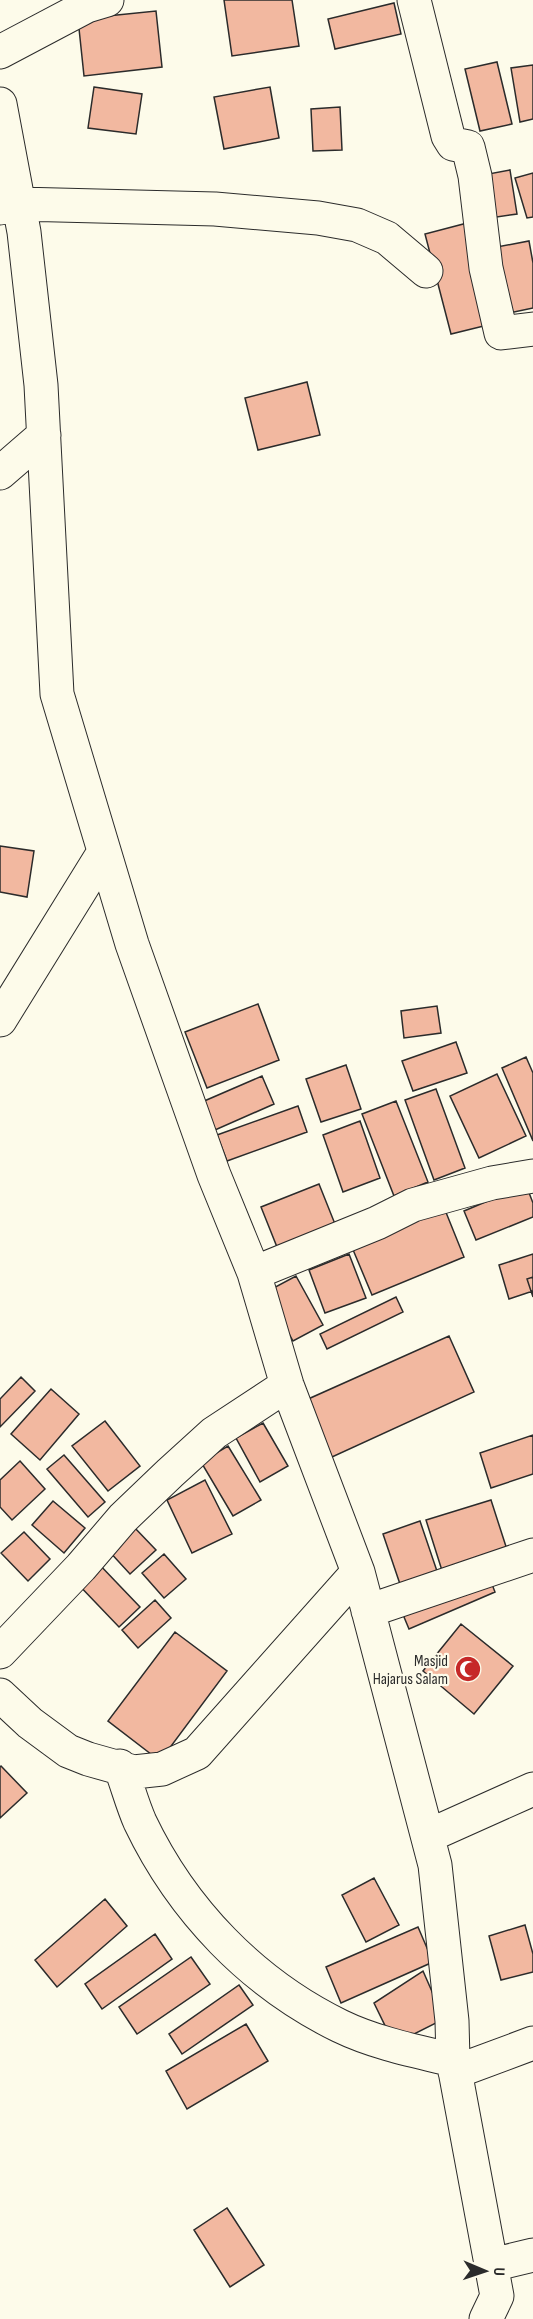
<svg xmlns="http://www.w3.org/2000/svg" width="533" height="2319" font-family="'Sofia Sans Condensed',sans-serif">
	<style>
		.building { fill: #f2b8a0; stroke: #2b2b2b; stroke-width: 1.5 }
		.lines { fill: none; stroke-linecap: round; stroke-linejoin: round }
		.minor-casing { stroke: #2b2b2b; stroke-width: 35 }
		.minor { stroke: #fdfbea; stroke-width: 33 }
		.labels { text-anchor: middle; stroke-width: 4.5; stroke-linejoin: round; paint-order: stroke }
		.poi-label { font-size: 16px; fill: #2b2b2b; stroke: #fdfbea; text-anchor: end }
	</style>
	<rect width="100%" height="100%" fill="#fdfbea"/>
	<path class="building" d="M224,0H292L299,46L232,56Z
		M394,3L401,34L335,49L328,19Z
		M156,11L162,67L84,76L78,19Z
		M497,62L512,124L480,131L465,69Z
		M533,65V119L520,122L511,68Z
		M94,87L142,94L136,134L88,128Z
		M270,87L279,138L224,149L214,97Z
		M340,107L342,150L313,151L311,109Z
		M510,170L517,214L490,218L483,175Z
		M533,173V217L527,218L515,178Z
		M471,222L496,323L451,334L425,234Z
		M529,241L533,263V308L499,315L486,249Z
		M307,382L320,435L258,450L245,398Z
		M0,846L34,851L27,897L0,892Z
		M258,1004L279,1060L207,1088L185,1032Z
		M437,1006L441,1033L404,1038L401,1011Z
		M456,1042L467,1073L413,1091L402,1061Z
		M526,1057L533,1073V1141L502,1068Z
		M346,1065L361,1109L321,1122L306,1079Z
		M497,1074L526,1136L479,1158L450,1096Z
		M262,1076L274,1104L215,1130L202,1102Z
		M436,1089L465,1168L434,1180L405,1100Z
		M396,1101L428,1182L394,1196L362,1114Z
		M298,1106L307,1132L227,1161L217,1135Z
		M360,1121L380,1178L343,1192L323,1135Z
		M319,1184L335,1224L277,1247L261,1207Z
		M526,1185L533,1203V1217L476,1240L464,1211Z
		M443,1205L464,1257L372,1295L351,1245Z
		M349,1254L366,1298L325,1313L309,1270Z
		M533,1254V1291L509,1299L499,1265Z
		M296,1276L323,1325L293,1341L266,1292Z
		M533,1277V1297L527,1279Z
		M396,1297L403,1312L327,1349L320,1334Z
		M449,1336L474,1392L332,1457L306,1400Z
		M21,1377L35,1391L0,1427V1399Z
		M51,1389L79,1414L40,1460L11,1434Z
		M105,1421L140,1466L108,1491L72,1446Z
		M263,1423L288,1466L260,1482L236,1438Z
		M533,1435V1474L491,1488L480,1453Z
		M228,1446L261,1500L233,1516L201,1462Z
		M64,1455L105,1502L88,1517L47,1469Z
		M20,1461L45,1489L12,1520L0,1507V1480Z
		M205,1480L232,1534L192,1553L167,1500Z
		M491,1500L510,1559L445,1580L426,1520Z
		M53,1501L85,1528L64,1553L32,1525Z
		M420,1521L439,1577L402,1590L383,1534Z
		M133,1526L156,1550L130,1574L108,1550Z
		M24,1532L50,1559L28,1581L1,1553Z
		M164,1554L186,1579L164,1598L142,1573Z
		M96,1561L140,1607L119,1627L75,1581Z
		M488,1574L495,1592L409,1629L399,1605Z
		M155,1600L171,1618L138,1648L122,1630Z
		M461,1624L513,1666L474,1714L423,1671Z
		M175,1632L227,1671L160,1761L108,1721Z
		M1,1766L27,1793L0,1818V1767Z
		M374,1878L399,1925L366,1942L342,1895Z
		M105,1899L127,1926L57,1987L35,1960Z
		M525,1925L533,1954V1972L501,1980L489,1936Z
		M418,1927L433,1962L341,2003L326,1967Z
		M155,1934L172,1959L102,2009L85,1984Z
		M191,1957L210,1984L137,2034L119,2007Z
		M423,1971L444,2019L394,2044L374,2003Z
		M239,1985L253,2005L182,2054L169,2034Z
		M246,2024L268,2061L187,2109L166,2071Z
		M227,2208L264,2265L230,2287L194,2230Z"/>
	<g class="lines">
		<g class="minor-casing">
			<path id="minor" d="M414,0L448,136L453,144L468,147L475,176L486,268L501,333L533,329
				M0,52L87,6L107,0
				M0,104L24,232L41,385L57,694L132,944L214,1175L254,1273L287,1385L358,1572L435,1865L452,2021L453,2060L497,2296L486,2319
				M0,208L19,204L215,209L318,218L357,225L387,238L426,271
				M0,473L44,435
				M0,1020L104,852
				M254,1273L377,1223L413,1205L492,1183L533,1176
				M368,1611L533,1555
				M0,1652L81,1567L123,1518L170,1473L214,1433L287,1385
				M0,1695L30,1723L68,1751L88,1759L134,1772L162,1769L197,1753L358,1572
				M120,1766C127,1784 132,1804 140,1822C182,1910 252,1983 340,2026C375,2043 415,2051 453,2060
				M428,1836L533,1789
				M455,2072L533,2043
				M492,2265L533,2255"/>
		</g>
		<use href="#minor" class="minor"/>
	</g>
	<defs>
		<g id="mosque-disc" transform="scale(1.35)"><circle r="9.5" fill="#c62828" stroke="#fdfbea"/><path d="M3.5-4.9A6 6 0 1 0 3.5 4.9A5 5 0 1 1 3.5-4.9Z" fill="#fff"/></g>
	</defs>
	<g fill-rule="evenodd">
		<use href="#mosque-disc" x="468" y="1669"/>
	</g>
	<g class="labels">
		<g class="poi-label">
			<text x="448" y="1666">Masjid<tspan x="448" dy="18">Hajarus Salam</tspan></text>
		</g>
	</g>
	<g transform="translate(485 2271) rotate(92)" stroke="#fdfbea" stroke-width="4.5" paint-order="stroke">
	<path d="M0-4.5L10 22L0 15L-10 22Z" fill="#2b2b2b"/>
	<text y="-9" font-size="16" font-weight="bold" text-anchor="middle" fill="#2b2b2b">U</text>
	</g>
</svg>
